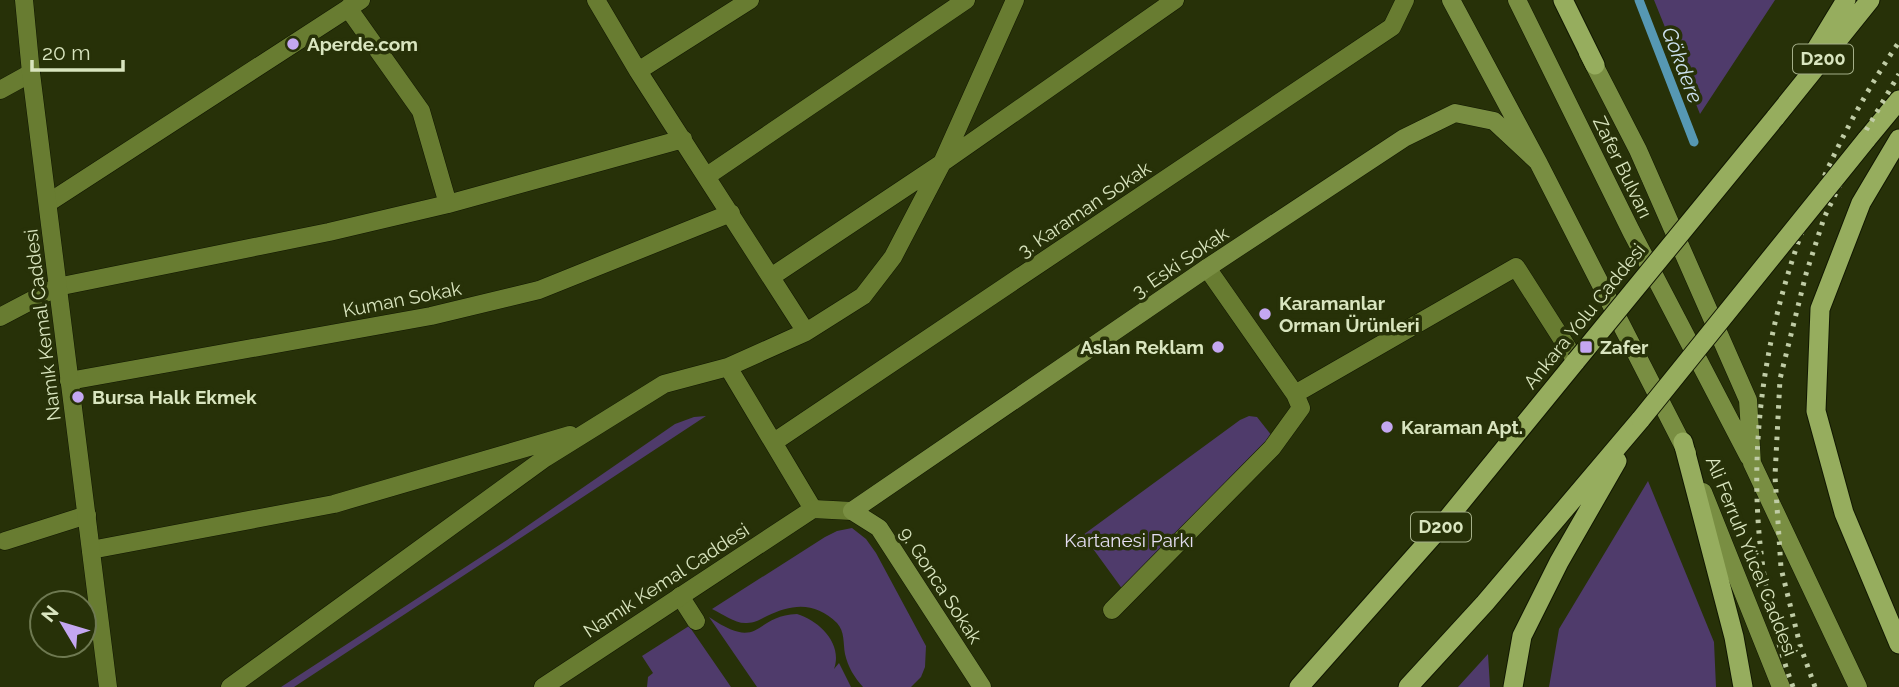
<svg xmlns="http://www.w3.org/2000/svg" width="1899" height="687" font-family="Raleway,sans-serif">
	<style>
		.green { fill: #4f3b6b }
		.lines { fill: none; stroke-linecap: round; stroke-linejoin: round }
		.stream { stroke: #5698b3; stroke-width: 9 }
		.pedestrian-casing { stroke: #111702; stroke-width: 19 }
		.minor-casing { stroke: #111702; stroke-width: 19 }
		.tertiary-casing { stroke: #111702; stroke-width: 19 }
		.secondary-casing { stroke: #111702; stroke-width: 19 }
		.trunk-casing { stroke: #111702; stroke-width: 21 }
		.pedestrian { stroke: #687c31; stroke-width: 18 }
		.minor { stroke: #687c31; stroke-width: 18 }
		.tertiary { stroke: #687c31; stroke-width: 18 }
		.secondary { stroke: #798e42; stroke-width: 18 }
		.trunk { stroke: #96ad5e; stroke-width: 19 }
		.rail { stroke: #c0cca6; stroke-width: 5; stroke-dasharray: 3.5 7; stroke-linecap: butt }
		.trunk-bridge-casing { stroke: #111702; stroke-width: 21; stroke-linecap: butt }
		.trunk-bridge { stroke: #96ad5e; stroke-width: 19 }
		.poi-dot { fill: #c4a7f1; stroke: #273108; stroke-width: 2.5 }
		.labels { text-anchor: middle; stroke-width: 7; stroke-linejoin: round; paint-order: stroke }
		.shield { fill: #273108; stroke: #a4af88; stroke-width: 2 }
		.shield-label { font-size: 18px; font-weight: bold; fill: #d9e5bf }
		.poi-label { font-size: 19px; font-weight: bold; fill: #d9e5bf; stroke: #273108; text-anchor: start }
		.street-label { font-size: 19px; fill: #d9e5bf; stroke: #273108 }
		.park-label { font-size: 19px; fill: #e5def3; stroke: #273108 }
		.water-label { font-size: 21px; font-style: italic; fill: #cee2f1; stroke: #273108 }
	</style>
	<rect width="100%" height="100%" fill="#273108"/>
	<path class="green" d="M1654,0H1775L1700,114Z
		M706,416L294,687H281L507,540L675,424L694,417Z
		M1249,416L1257,417L1272,436L1123,590L1083,535L1240,420Z
		M1648,481L1714,642L1716,687H1549L1559,629Z
		M852,528L866,539L876,553L926,646L925,667L921,677L911,687H863C854,677 848,667 845,654C843,643 845,632 837,623C816,602 793,603 767,616C761,619 755,623 747,623C735,624 723,614 712,609L825,537L837,531Z
		M797,614C820,621 843,644 834,669L839,663L851,687H757L709,617C762,653 752,616 797,614Z
		M689,626L731,687H647L648,677L653,673L642,656Z
		M1488,654L1490,687H1458Z"/>
	<g class="lines">
		<path class="stream" d="M1639,0L1694,142"/>
		<g class="pedestrian-casing">
			<path id="pedestrian" d="M680,596L696,621"/>
		</g>
		<g class="minor-casing">
			<path id="minor" d="M596,0L638,71L806,332
				M348,8L421,111L448,204
				M638,71L750,0
				M0,90L31,73
				M707,176L966,0
				M48,203L361,0
				M1207,268L1295,394L1516,267L1576,361
				M771,277L942,163L1175,0
				M0,317L57,287L329,232L448,204L683,139
				M728,367L813,509
				M69,381L431,316L539,290L731,213
				M774,442L1392,27L1405,0
				M5,541L87,515
				M91,550L334,504L570,435
				M1112,610L1272,448L1301,408L1295,394
				M230,687L545,458L664,384L728,367L806,332L863,296L893,257L942,163L1015,0"/>
		</g>
		<g class="tertiary-casing">
			<path id="tertiary" d="M24,0L31,73L108,687
				M543,687L813,509L852,511"/>
		</g>
		<g class="secondary-casing">
			<path id="secondary" d="M1451,0L1538,162L1687,453
				M1517,0L1631,231L1749,457
				M1588,53L1638,150L1748,400L1752,463L1858,687
				M1703,492L1781,687
				M982,687L879,528L852,511L1207,268L1404,138L1455,113L1494,121L1538,162"/>
		</g>
		<g class="trunk-casing">
			<path id="trunk" d="M1563,0L1595,65
				M1812,56L1846,0
				M1775,118L1870,0
				M1899,139L1861,203L1820,309L1816,411L1844,513L1899,644
				M1866,140L1899,100
				M1683,442L1734,637L1743,687
				M1299,687L1439,529L1576,361
				M1408,687L1485,603L1641,419
				M1513,687L1522,636L1559,562L1617,461"/>
		</g>
		<use href="#pedestrian" class="pedestrian"/>
		<use href="#minor" class="minor"/>
		<use href="#tertiary" class="tertiary"/>
		<use href="#secondary" class="secondary"/>
		<use href="#trunk" class="trunk"/>
		<path class="rail" d="M1793,687C1713,470 1773,228 1899,42
			M1815,687L1800,645L1781,568L1775,476L1780,379L1806,274L1824,218L1864,134L1899,74"/>
		<g class="trunk-bridge-casing">
			<path id="trunk-bridge" d="M1576,361L1775,118
				M1641,419L1866,140"/>
		</g>
		<use href="#trunk-bridge" class="trunk-bridge"/>
	</g>
	<g class="poi-dot">
		<circle cx="293" cy="44" r="7"/>
		<circle cx="1265" cy="314" r="7"/>
		<circle cx="1218" cy="347" r="7"/>
		<rect x="1579" y="340" width="14" height="14" rx="3.5"/>
		<circle cx="78" cy="397" r="7"/>
		<circle cx="1387" cy="427" r="7"/>
	</g>
	<g class="labels">
		<g class="shield">
			<rect x="1793" y="44.5" width="60" height="29" rx="5"/>
			<rect x="1411" y="512.5" width="60" height="29" rx="5"/>
		</g>
		<g class="shield-label">
			<text x="1823" y="65">D200</text>
			<text x="1441" y="533">D200</text>
		</g>
		<g class="poi-label">
			<text x="307" y="51">Aperde.com</text>
			<text x="1279" y="310">Karamanlar<tspan x="1279" dy="22">Orman Ürünleri</tspan></text>
			<text x="1204" y="354" text-anchor="end">Aslan Reklam</text>
			<text x="1600" y="354">Zafer</text>
			<text x="92" y="404">Bursa Halk Ekmek</text>
			<text x="1401" y="434">Karaman Apt.</text>
		</g>
		<g class="street-label">
			<text transform="translate(1623 167) rotate(64)" y="7">Zafer Bulvarı</text>
			<text transform="translate(1084 209) rotate(-34)" y="7">3. Karaman Sokak</text>
			<text transform="translate(1180 262) rotate(-34)" y="7">3. Eski Sokak</text>
			<text transform="translate(402 299) rotate(-11)" y="7">Kuman Sokak</text>
			<text transform="translate(1584 316) rotate(-51)" y="7">Ankara Yolu Caddesi</text>
			<text transform="translate(42 325) rotate(-97)" y="7">Namık Kemal Caddesi</text>
			<text transform="translate(1752 556) rotate(68)" y="7">Ali Ferruh Yücel Caddesi</text>
			<text transform="translate(666 580) rotate(-33)" y="7">Namık Kemal Caddesi</text>
			<text transform="translate(941 585) rotate(57)" y="7">9. Gonca Sokak</text>
		</g>
		<g class="park-label">
			<text x="1129" y="547">Kartanesi Parkı</text>
		</g>
		<g class="water-label">
			<text transform="translate(1682 65) rotate(69)" y="7">Gökdere</text>
		</g>
	</g>
	<g transform="translate(63 624) rotate(308)"><circle r="33" fill="#273108" stroke="#6e7951" stroke-width="2"/>
	<path d="M0-5L12 26L0 18L-12 26Z" fill="#c4a7f1"/>
	<text y="-10" font-size="19" font-weight="bold" text-anchor="middle" fill="#d9e5bf">N</text>
	</g>
	<path d="M32 60v10h91v-10" fill="none" stroke="#d9e5bf" stroke-width="3.5"/>
	<text x="42" y="60" font-size="21" fill="#d9e5bf" stroke="#273108" stroke-width="5" paint-order="stroke">20 m</text>
</svg>
